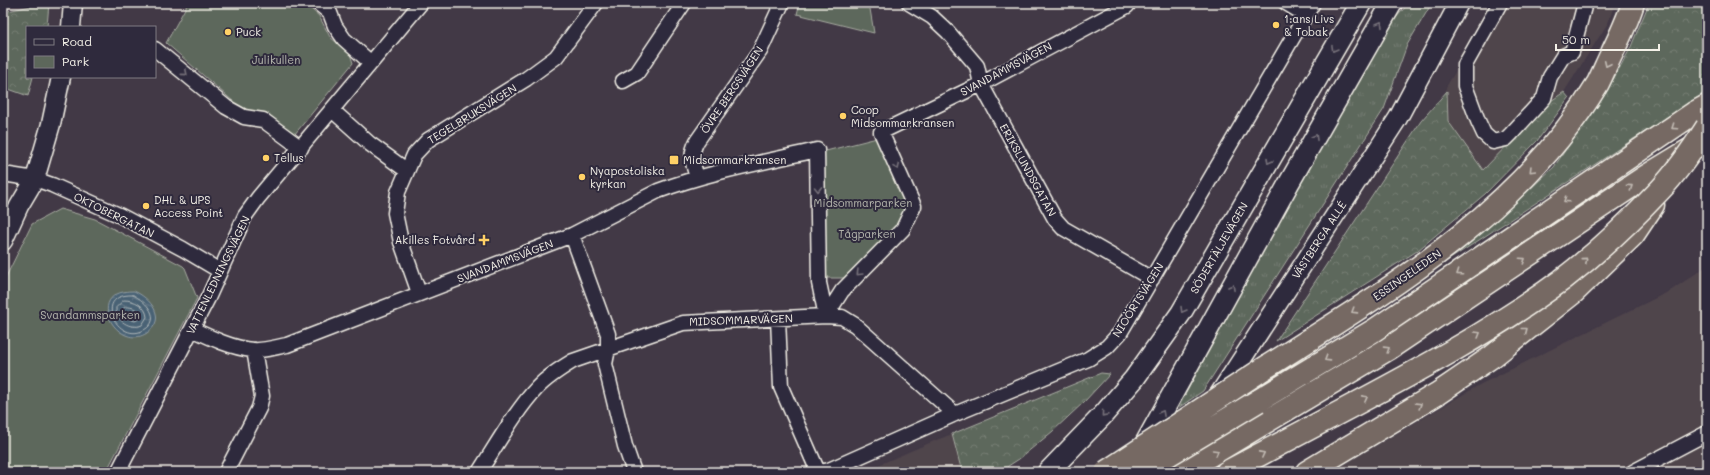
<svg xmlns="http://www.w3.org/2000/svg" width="1710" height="475" font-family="Mali,sans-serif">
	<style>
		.built { fill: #4f444c }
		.grass { fill: url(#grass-tufts); stroke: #a8aca2 }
		.forest { fill: url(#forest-crowns); stroke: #a8aca2 }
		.green { fill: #5d675b; stroke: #a8aca2 }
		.water { fill: url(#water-ripples); stroke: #8e9ba2 }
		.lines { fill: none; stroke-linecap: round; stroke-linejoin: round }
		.shore { stroke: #b0b8ba; stroke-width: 1 }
		.minor-casing { stroke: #f4f1e8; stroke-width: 17 }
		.tertiary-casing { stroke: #f4f1e8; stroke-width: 21 }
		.secondary-casing { stroke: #f4f1e8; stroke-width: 23 }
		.motorway-casing { stroke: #f4f1e8; stroke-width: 25 }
		.minor { stroke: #2f2a3d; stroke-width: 14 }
		.tertiary { stroke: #2f2a3d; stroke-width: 18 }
		.secondary { stroke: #2f2a3d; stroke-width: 20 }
		.motorway { stroke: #766964; stroke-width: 22 }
		.motorway-bridge-casing { stroke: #f4f1e8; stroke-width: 25; stroke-linecap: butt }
		.motorway-bridge { stroke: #766964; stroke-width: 22 }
		.oneway { stroke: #747079 }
		.oneway2 { stroke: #c2bbb3 }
		.poi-dot { fill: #ffd166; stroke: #2f2a3d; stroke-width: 1.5 }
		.labels { text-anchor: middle; stroke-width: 4; stroke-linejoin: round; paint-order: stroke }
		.poi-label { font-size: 11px; fill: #f4f1e8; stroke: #2f2a3d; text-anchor: start }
		.park-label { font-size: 11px; fill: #b8bab0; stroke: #2f2a3d }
		.street-label { font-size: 11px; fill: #f4f1e8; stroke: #2f2a3d }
	</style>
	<defs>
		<pattern id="grass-tufts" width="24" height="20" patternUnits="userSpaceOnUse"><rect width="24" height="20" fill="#5d675b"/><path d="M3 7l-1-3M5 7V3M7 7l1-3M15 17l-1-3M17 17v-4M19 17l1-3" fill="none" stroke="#757d73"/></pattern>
		<pattern id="forest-crowns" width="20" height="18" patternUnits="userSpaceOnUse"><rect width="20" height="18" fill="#5d675b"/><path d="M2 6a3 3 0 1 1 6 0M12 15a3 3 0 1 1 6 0" fill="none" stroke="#757d73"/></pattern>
		<pattern id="water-ripples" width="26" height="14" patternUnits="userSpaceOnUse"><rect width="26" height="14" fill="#4a6274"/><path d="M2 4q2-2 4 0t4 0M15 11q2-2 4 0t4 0" fill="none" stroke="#657988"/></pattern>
	</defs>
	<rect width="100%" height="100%" fill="#423946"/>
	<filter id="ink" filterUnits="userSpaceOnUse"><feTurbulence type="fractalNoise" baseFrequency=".025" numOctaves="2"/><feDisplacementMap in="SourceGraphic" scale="8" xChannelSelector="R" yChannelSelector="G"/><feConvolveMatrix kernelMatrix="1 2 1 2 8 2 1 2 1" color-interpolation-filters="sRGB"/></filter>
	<g filter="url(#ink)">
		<path class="built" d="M1494,3H1615L1608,23L1564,92L1548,103L1483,170L1448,121L1446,87L1470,48Z
			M1707,266V472H1331L1481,384L1670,291Z
			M952,434L962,472H862L934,441Z"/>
		<path class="grass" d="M1409,3H1432L1407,45L1384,109L1203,391L1178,408L1300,180L1394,20Z"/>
		<path class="forest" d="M32,3H49L47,27H27V77H33L28,96L3,87V12L31,6Z
			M1649,3H1707V91L1418,280L1494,222L1554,167L1614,78L1630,49Z
			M1447,91L1448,121L1483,170L1548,103L1564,92L1569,98L1537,141L1485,194L1417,251L1276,341L1421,121Z
			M1101,373L1110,374L1084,402L1053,431L1019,459L999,472H962L952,434Z"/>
		<path class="green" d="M188,3H304L319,16L330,37L350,54L353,63L294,135L242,109L166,43Z
			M800,3H869L874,33L797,14Z
			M877,138L904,202L902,219L845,278H826L822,152Z
			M60,209L95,219L183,266L185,268L197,298L106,472H3V283L32,224Z"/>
		<path class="water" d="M134,291C150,298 168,318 147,333C117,353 82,290 134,291Z"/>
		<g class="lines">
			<path class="shore" d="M133,295C146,301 163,319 144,330C118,345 91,293 133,295Z
				M124,300C135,300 146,306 147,317L142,325C131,330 115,321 116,308Z
				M125,307C132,306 141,310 141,318L135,321L127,318L122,311Z"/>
			<g class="minor-casing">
				<path id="minor" d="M318,3L330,13L335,26L344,39L371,63
					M909,3L932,17L948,32L977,66L981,84L1055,219L1063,228L1152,279
					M1286,3L1306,15
					M1500,3L1465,65V86L1478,121L1484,134L1493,142L1506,139L1511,134L1544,98L1550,77L1563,56L1572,52L1585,3
					M155,49L226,107L244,117L263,120L301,148
					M623,81L637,73L684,3
					M332,110L370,144L406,170
					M3,174L35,179L52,185L121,216L183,249L220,271
					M697,178C693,163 689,156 697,141L760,51L782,3
					M572,235L608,334V349L605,364L625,446L634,472
					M419,293L401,242L395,213L398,192L414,155L428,140L526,79L556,57L596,3
					M826,316L842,291L903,229L914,206L881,132L981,84L1127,6L1129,3
					M778,319L781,387L816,467L820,472L829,470L955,414L1088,359L1107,347L1120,333L1313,3
					M192,329C211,338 232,348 253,350C264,351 276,347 287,345L572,235L658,191C709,172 764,162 817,150L819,283L826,316
					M118,472L208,298L245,216L258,198L421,3
					M226,472L259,408L262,396L254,350
					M479,472C496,446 516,410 537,388C547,377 560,369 573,361L683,323L826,316L842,317L855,325L955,414
					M1633,472L1707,433"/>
			</g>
			<g class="tertiary-casing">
				<path id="tertiary" d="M71,27L73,3
					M3,241L19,206L35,179L51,124L61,77
					M1216,399L1398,118L1459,3
					M1168,472L1185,445"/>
			</g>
			<g class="secondary-casing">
				<path id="secondary" d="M1141,451L1289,183L1392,3
					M1048,472L1103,415L1134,379L1181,313L1361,3"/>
			</g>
			<g class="motorway-casing">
				<path id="motorway" d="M1257,373C1383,293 1519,215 1598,83C1603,73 1607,63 1612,53C1620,36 1628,20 1633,3
					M1258,401L1373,331L1694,113L1707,106
					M1182,472L1388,349L1645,177L1696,146
					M1227,472L1331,417
					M1307,472L1437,394L1493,356L1574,292L1633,235L1653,205"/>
			</g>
			<use href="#minor" class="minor"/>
			<use href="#tertiary" class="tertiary"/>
			<use href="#secondary" class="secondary"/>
			<use href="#motorway" class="motorway"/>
			<g class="motorway-bridge-casing">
				<path id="motorway-bridge" d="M1331,417C1410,375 1490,333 1562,280C1597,253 1630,222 1660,190C1678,171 1693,149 1707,127
					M1106,472L1257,373
					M1140,472L1258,401"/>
			</g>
			<use href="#motorway-bridge" class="motorway-bridge"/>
		</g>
		<defs><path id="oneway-chevron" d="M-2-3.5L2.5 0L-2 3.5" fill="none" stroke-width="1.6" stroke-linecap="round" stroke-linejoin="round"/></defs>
		<g class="oneway">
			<use href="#oneway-chevron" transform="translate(1380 24) rotate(-59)"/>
			<use href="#oneway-chevron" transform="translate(1334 49) rotate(120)"/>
			<use href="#oneway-chevron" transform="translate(185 73) rotate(40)"/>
			<use href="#oneway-chevron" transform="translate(1315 137) rotate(-60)"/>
			<use href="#oneway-chevron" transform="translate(1269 161) rotate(120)"/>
			<use href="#oneway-chevron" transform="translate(897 167) rotate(66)"/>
			<use href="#oneway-chevron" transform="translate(818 189) rotate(89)"/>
			<use href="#oneway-chevron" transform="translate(859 273) rotate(135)"/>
			<use href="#oneway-chevron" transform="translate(1232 287) rotate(-61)"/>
			<use href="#oneway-chevron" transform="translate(1183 310) rotate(121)"/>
			<use href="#oneway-chevron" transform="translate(1162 413) rotate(-61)"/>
			<use href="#oneway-chevron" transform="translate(1104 414) rotate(131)"/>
		</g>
		<g class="oneway2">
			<use href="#oneway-chevron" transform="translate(1607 64) rotate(115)"/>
			<use href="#oneway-chevron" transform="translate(1674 127) rotate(146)"/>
			<use href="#oneway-chevron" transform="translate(1532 170) rotate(135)"/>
			<use href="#oneway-chevron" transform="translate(1630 187) rotate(-34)"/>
			<use href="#oneway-chevron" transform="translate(1566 200) rotate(146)"/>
			<use href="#oneway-chevron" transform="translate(1523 260) rotate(-34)"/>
			<use href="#oneway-chevron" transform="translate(1585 260) rotate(-40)"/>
			<use href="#oneway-chevron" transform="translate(1459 273) rotate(146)"/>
			<use href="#oneway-chevron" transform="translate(1354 311) rotate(148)"/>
			<use href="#oneway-chevron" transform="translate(1525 330) rotate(-38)"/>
			<use href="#oneway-chevron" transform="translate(1478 334) rotate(-31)"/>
			<use href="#oneway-chevron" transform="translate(1387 349) rotate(-32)"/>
			<use href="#oneway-chevron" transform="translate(1327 359) rotate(148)"/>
			<use href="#oneway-chevron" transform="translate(1365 398) rotate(-28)"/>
			<use href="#oneway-chevron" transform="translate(1419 405) rotate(-32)"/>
			<use href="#oneway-chevron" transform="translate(1216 452) rotate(-30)"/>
			<use href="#oneway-chevron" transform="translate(1262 454) rotate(-28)"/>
		</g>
	</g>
	<g class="poi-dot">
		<circle cx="1276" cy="25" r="4"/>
		<circle cx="228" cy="32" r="4"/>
		<circle cx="843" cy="116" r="4"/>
		<circle cx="266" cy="158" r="4"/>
		<rect x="669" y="155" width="10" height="10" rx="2"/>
		<circle cx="582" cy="177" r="4"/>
		<circle cx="146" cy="206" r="4"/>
		<path d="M482 234h4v4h4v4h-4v4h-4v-4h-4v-4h4z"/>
	</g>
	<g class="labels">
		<g class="poi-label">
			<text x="1284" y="23">1:ans Livs<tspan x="1284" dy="13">&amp; Tobak</tspan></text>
			<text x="236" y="36">Puck</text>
			<text x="851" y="114">Coop<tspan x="851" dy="13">Midsommarkransen</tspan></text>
			<text x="274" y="162">Tellus</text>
			<text x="683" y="164">Midsommarkransen</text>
			<text x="590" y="175">Nyapostoliska<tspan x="590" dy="13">kyrkan</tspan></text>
			<text x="154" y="204">DHL &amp; UPS<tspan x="154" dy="13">Access Point</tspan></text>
			<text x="475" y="244" text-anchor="end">Akilles Fotvård</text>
		</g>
		<g class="park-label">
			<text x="276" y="64">Julikullen</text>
			<text x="863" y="207">Midsommarparken</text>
			<text x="867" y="238">Tågparken</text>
			<text x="90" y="319">Svandammsparken</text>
		</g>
		<g class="street-label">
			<text transform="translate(1006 69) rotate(-28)" y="4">SVANDAMMSVÄGEN</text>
			<text transform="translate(732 90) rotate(-56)" y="4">ÖVRE BERGSVÄGEN</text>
			<text transform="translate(472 114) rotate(-32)" y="4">TEGELBRUKSVÄGEN</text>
			<text transform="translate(1028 170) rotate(61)" y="4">ERIKSLUNDSGATAN</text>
			<text transform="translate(114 215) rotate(26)" y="4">OKTOBERGATAN</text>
			<text transform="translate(1319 240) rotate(-57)" y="4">VÄSTBERGA ALLÉ</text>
			<text transform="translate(1219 248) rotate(-60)" y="4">SÖDERTÄLJEVÄGEN</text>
			<text transform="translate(505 261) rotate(-21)" y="4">SVANDAMMSVÄGEN</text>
			<text transform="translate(218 275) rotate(-64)" y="4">VATTENLEDNINGSVÄGEN</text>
			<text transform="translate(1407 275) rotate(-35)" y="4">ESSINGELEDEN</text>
			<text transform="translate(1138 300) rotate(-58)" y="4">NIOÖRTSVÄGEN</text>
			<text transform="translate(741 320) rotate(-2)" y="4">MIDSOMMARVÄGEN</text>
		</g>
	</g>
	<rect width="1710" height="475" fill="none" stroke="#2f2a3d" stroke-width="16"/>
	<rect x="8" y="8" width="1694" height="459" fill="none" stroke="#f4f1e8" stroke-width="1.5" filter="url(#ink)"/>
	<rect x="26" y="26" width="130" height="52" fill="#2f2a3d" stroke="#7e7a81"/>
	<rect x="34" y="39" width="20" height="6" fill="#2f2a3d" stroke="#7e7a81"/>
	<text x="62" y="46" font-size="12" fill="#f4f1e8">Road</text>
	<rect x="34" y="56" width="20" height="12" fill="#5d675b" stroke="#7e7a81"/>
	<text x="62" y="66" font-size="12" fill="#f4f1e8">Park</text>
	<path d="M1556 44v6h103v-6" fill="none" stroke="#f4f1e8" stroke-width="2"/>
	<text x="1562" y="44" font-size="12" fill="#f4f1e8" stroke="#2f2a3d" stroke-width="3" paint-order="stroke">50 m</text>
</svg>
